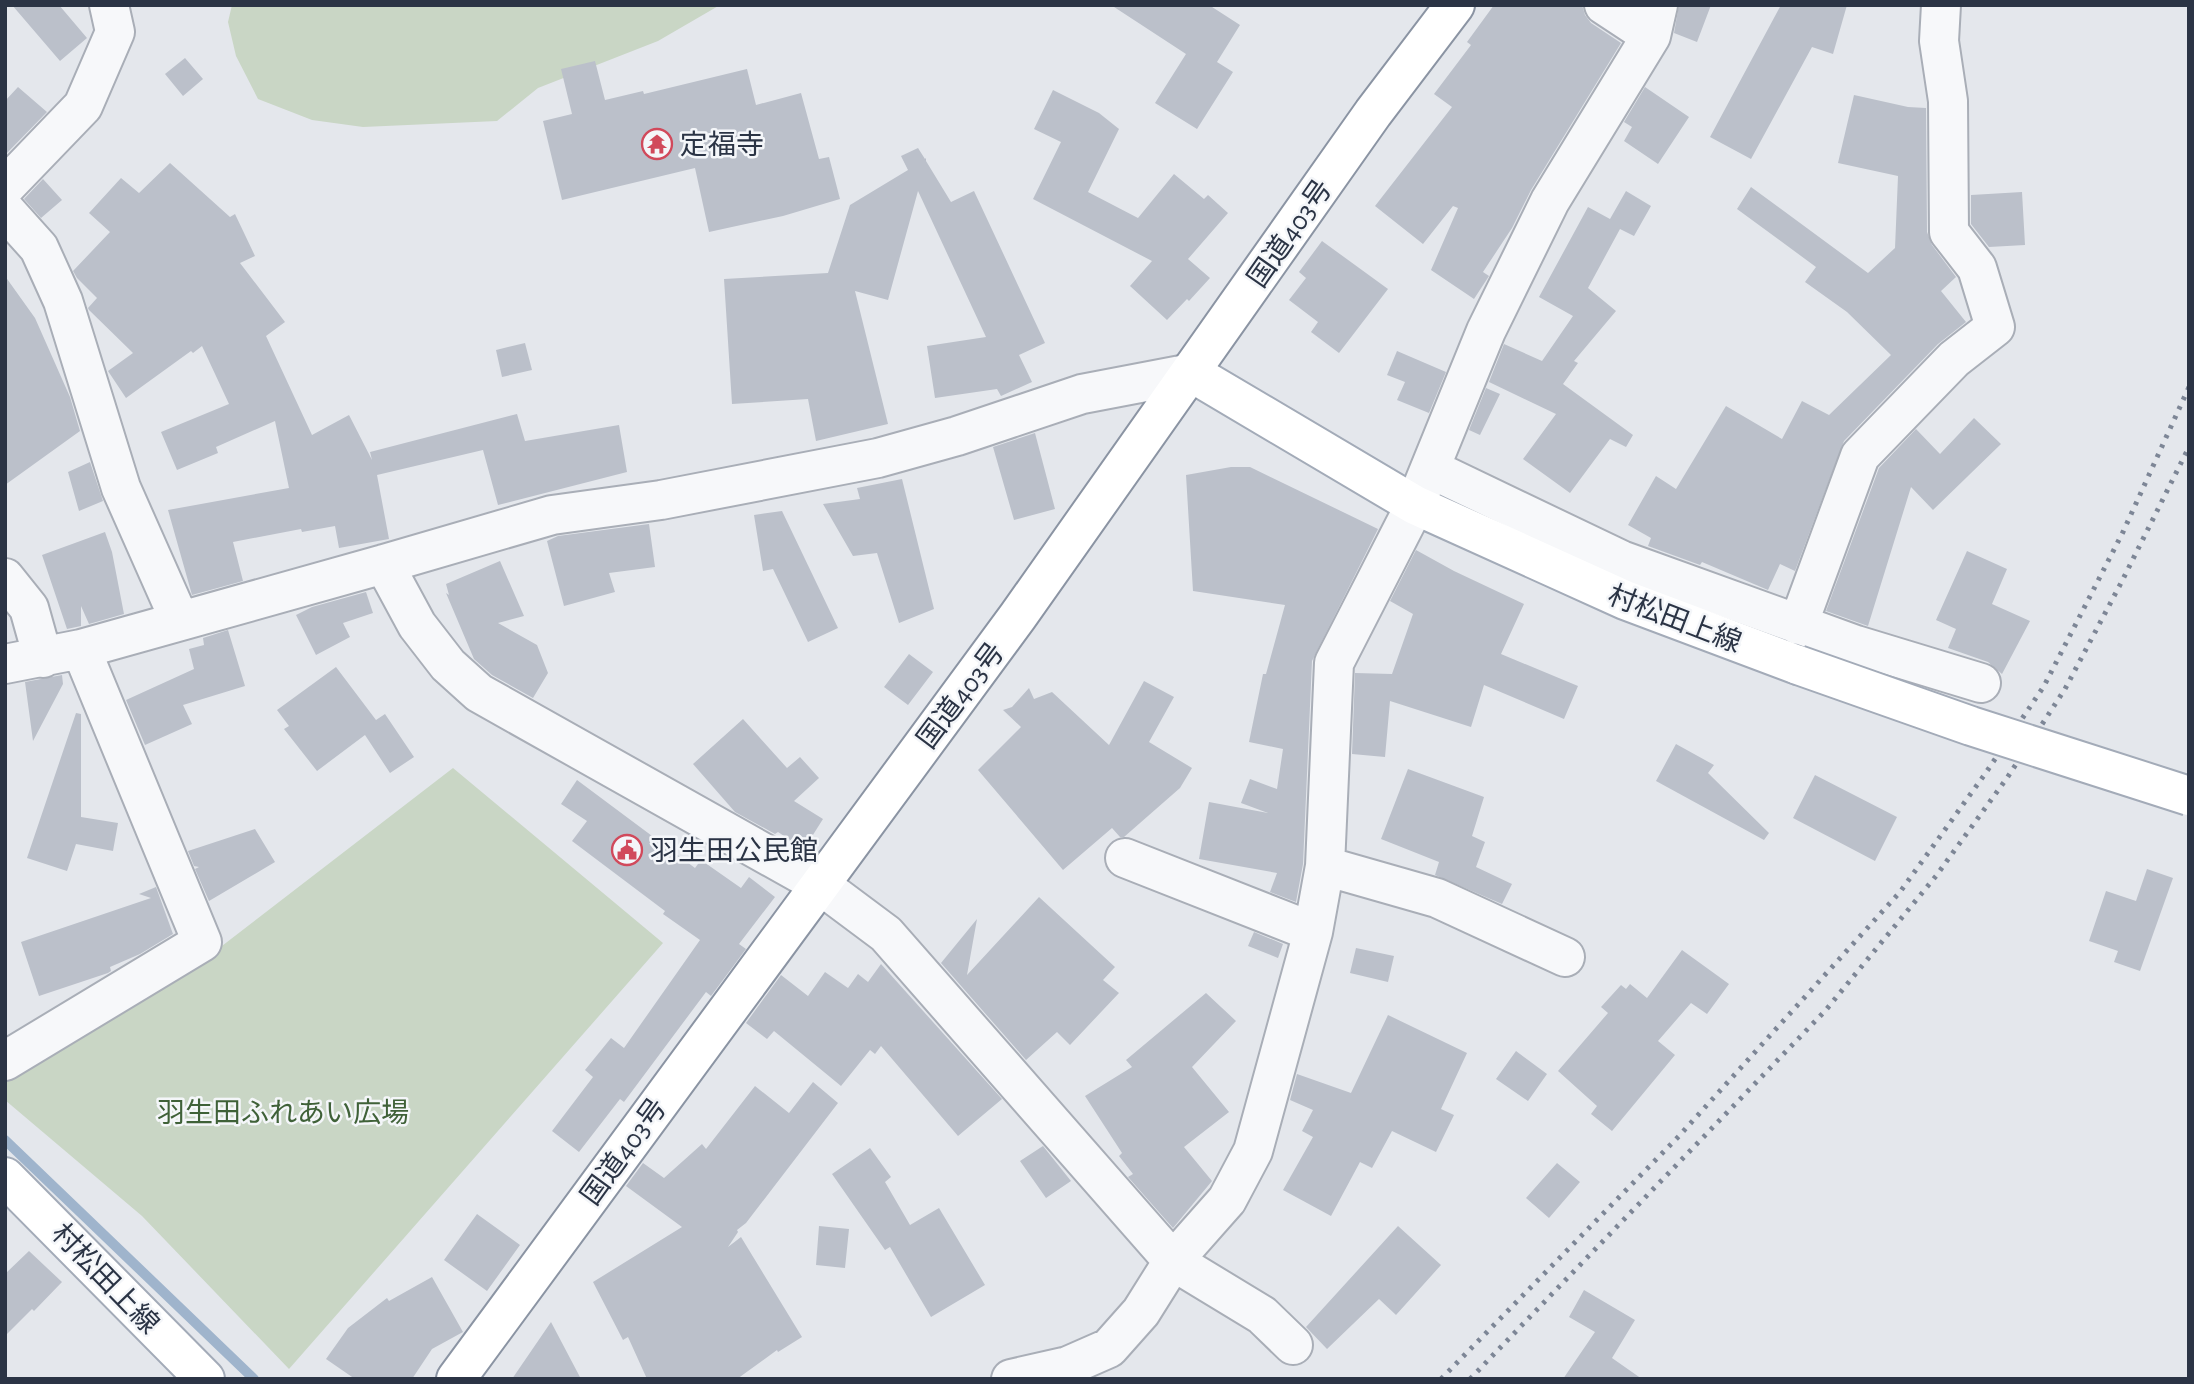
<svg xmlns="http://www.w3.org/2000/svg" width="2194" height="1384" font-family="'Alegreya Sans','Noto Sans JP',sans-serif">
	<style>
		.green { fill: #c9d6c5 }
		.lines { fill: none; stroke-linecap: round; stroke-linejoin: round }
		.stream { stroke: #9fb4cc; stroke-width: 10 }
		.building { fill: #bbc0ca }
		.minor-casing { stroke: #a9aeb7; stroke-width: 42 }
		.major-casing { stroke: #a3abb8; stroke-width: 42 }
		.highway-casing { stroke: #8b94a3; stroke-width: 42 }
		.minor { stroke: #f7f8fa; stroke-width: 38 }
		.major { stroke: #fff; stroke-width: 38 }
		.highway { stroke: #fff; stroke-width: 38 }
		.rail { stroke: #7d8696; stroke-width: 5; stroke-dasharray: 3.5 7; stroke-linecap: butt }
		.major-bridge-casing { stroke: #a3abb8; stroke-width: 42; stroke-linecap: butt }
		.major-bridge { stroke: #fff; stroke-width: 38 }
		.labels { text-anchor: middle; stroke-width: 5; stroke-linejoin: round; paint-order: stroke }
		.poi-label { font-size: 28px; fill: #2b3445; stroke: #f4f6f9; text-anchor: start }
		.street-label { font-size: 28px; fill: #2b3445; stroke: #f4f6f9 }
		.park-label { font-size: 28px; fill: #3f6138; stroke: #f4f6f9 }
	</style>
	<rect width="100%" height="100%" fill="#e4e7ec"/>
	<path class="green" d="M232,5H720L658,41L538,88L497,121L363,127L312,120L258,99L236,56L228,22Z
		M453,768L663,943L289,1369L142,1216L5,1100V1075L218,949Z"/>
	<g class="lines">
		<path class="stream" d="M5,1140L254,1379"/>
	</g>
	<path class="building" d="M12,5H59L87,38L60,61Z
		M1111,5H1209L1240,25L1217,62L1233,72L1197,129L1155,103L1186,54Z
		M1494,5H1582L1585,15L1591,23L1621,43L1531,190L1512,228L1483,272L1489,276L1474,299L1431,270L1458,208L1453,206L1423,244L1375,206L1452,107L1434,94L1471,45L1467,42Z
		M1679,5H1711L1697,42L1674,33Z
		M1781,5H1847L1833,54L1812,47L1751,159L1710,137Z
		M185,58L203,79L183,96L165,74Z
		M595,61L605,100L643,91L644,94L747,69L756,105L801,93L819,159L829,157L840,199L783,216L709,232L695,168L562,200L543,121L572,114L561,69Z
		M18,87L47,112L5,155V101Z
		M1645,87L1689,117L1658,164L1624,141L1632,127L1624,122Z
		M1053,90L1099,113L1119,129L1088,192L1138,218L1174,174L1204,199L1208,195L1228,213L1188,259L1210,278L1189,301L1187,299L1167,320L1130,286L1152,261L1033,199L1061,142L1034,129Z
		M1854,95L1908,107L1926,108L1927,232L1932,245L1956,277L1941,291L1966,322L1938,344L1844,441L1795,571L1780,564L1768,590L1702,562L1700,565L1648,546L1651,538L1628,525L1656,476L1676,489L1726,406L1782,439L1802,401L1829,415L1891,355L1847,312L1805,282L1816,267L1737,209L1751,187L1868,273L1895,248L1898,176L1838,163Z
		M918,148L925,159L926,158V161L951,202L974,191L1045,343L1019,355L1032,382L1001,396L997,389L935,398L927,346L986,337L918,191L888,300L855,291L888,424L816,441L808,399L732,404L724,279L828,273L850,205L908,170L901,156Z
		M170,163L230,217L235,214L255,256L240,263L285,322L266,336L312,435L349,415L372,460L370,452L517,414L525,441L619,425L627,472L498,505L483,450L377,475L389,539L339,548L335,526L302,532L301,529L233,542L243,581L192,595L168,510L289,488L275,421L216,447L218,453L177,470L161,432L229,404L202,346L193,353L191,351L126,398L108,371L133,353L89,310L88,308L97,298L77,278L73,271L110,232L89,213L121,178L139,193Z
		M43,179L62,200L41,218L24,199Z
		M1626,191L1651,206L1634,236L1620,229L1588,288L1616,311L1574,361L1578,363L1563,384L1633,435L1626,447L1610,439L1570,493L1523,459L1556,414L1489,382L1504,344L1542,361L1573,316L1539,297L1588,207L1610,219Z
		M2022,192L2025,245L1989,247L1971,224V195Z
		M1322,241L1388,289L1339,353L1311,332L1318,322L1289,300L1306,278L1299,272Z
		M5,276L35,318L70,397L80,431L5,485Z
		M525,343L532,370L502,377L496,350Z
		M1397,351L1446,372L1429,413L1397,400L1405,382L1387,375Z
		M1486,388L1500,394L1480,435L1469,430Z
		M1974,418L2001,444L1933,510L1911,487L1868,626L1826,611L1879,468L1916,429L1940,454Z
		M1035,433L1055,509L1014,520L993,447Z
		M90,462L103,501L79,511L68,472Z
		M1231,467H1250L1378,529L1312,661L1303,864L1296,902L1270,892L1277,873L1199,859L1209,802L1268,813L1241,803L1250,779L1277,789L1283,749L1249,742L1263,674H1266L1285,605L1193,591L1186,475Z
		M902,479L934,609L899,623L877,553L853,556L823,504L860,499L857,488Z
		M782,511L838,628L808,642L773,569L763,571L754,515Z
		M649,524L655,567L609,573L615,592L564,606L547,541L558,536Z
		M105,532L112,552L124,614L89,624L81,606V626L67,629L42,555Z
		M1416,550L1454,571L1524,604L1501,654L1578,686L1564,719L1484,685L1471,727L1390,701L1385,757L1352,754L1355,673L1392,674L1413,614L1390,601Z
		M1967,551L2007,569L1992,604L2030,621L2002,674L1988,662L1948,648L1956,629L1936,620Z
		M500,561L524,616L498,623L537,645L548,673L533,698L492,675L474,659L446,593L449,595L446,584Z
		M366,592L373,613L343,623L350,637L316,655L296,615L312,607Z
		M228,630L245,686L183,705L192,724L145,745L126,700L194,669L189,649L204,645L203,638Z
		M909,654L933,672L908,705L884,687Z
		M336,667L376,720L385,714L414,757L390,773L365,735L317,771L284,729L289,726L277,710Z
		M62,675L63,684L33,741L25,682Z
		M1144,681L1174,697L1149,742L1192,768L1180,788L1124,837H1120L1112,828L1063,870L978,770L1021,727L1003,710L1012,707L1029,688L1034,699L1052,692L1109,745Z
		M76,713L81,714V817L118,823L113,851L76,844L67,871L27,858Z
		M743,719L787,768L800,757L819,778L794,801L823,819L804,849L778,832L775,834L735,812L693,764Z
		M1676,744L1714,765L1708,773L1769,833L1764,840L1656,781Z
		M1408,769L1484,797L1472,836L1485,842L1476,867L1512,884L1502,904L1435,875L1439,862L1381,839Z
		M1815,775L1897,817L1875,861L1793,818Z
		M577,780L695,868L701,860L741,888L749,877L775,897L739,944L746,949L711,996L706,992L624,1102L620,1099L579,1152L552,1131L593,1077L585,1070L611,1038L624,1048L700,940L663,914L665,911L572,841L587,821L561,804Z
		M255,829L275,862L209,901L195,869L199,867L194,866L188,851Z
		M2147,869L2173,878L2140,971L2114,962L2118,951L2089,941L2106,891L2136,901Z
		M156,887L173,934L140,954L110,967L111,971L108,973L39,996L21,942L151,898L139,894Z
		M1039,897L1115,967L1103,980L1119,993L1070,1045L1057,1032L1026,1060L941,963L977,919L967,975Z
		M1254,932L1283,944L1278,958L1248,946Z
		M1356,948L1394,956L1388,982L1350,973Z
		M1682,950L1729,984L1707,1014L1691,1003L1658,1041L1675,1055L1612,1131L1591,1114L1597,1106L1558,1071L1608,1013L1601,1007L1621,985L1626,989L1630,984L1647,998Z
		M881,964L1002,1099L958,1136L881,1046L875,1054L870,1050L841,1086L774,1031L767,1039L746,1023L781,975L808,996L825,972L848,988L858,974L868,982Z
		M1206,993L1236,1021L1192,1067L1229,1112L1184,1147L1212,1181L1173,1228L1128,1177L1133,1174L1119,1156L1122,1153L1085,1096L1132,1067L1126,1060Z
		M1388,1015L1467,1053L1441,1109L1454,1115L1436,1152L1392,1131L1372,1168L1360,1162L1331,1216L1283,1190L1313,1137L1302,1131L1313,1110L1290,1100L1297,1074L1351,1093Z
		M1516,1051L1547,1074L1528,1101L1496,1079Z
		M813,1082L838,1103L746,1223L737,1230L738,1232L728,1247L741,1237L802,1337L778,1352L777,1350L737,1379H647L628,1337L623,1340L593,1282L682,1227L626,1186L643,1163L664,1178L702,1144L706,1149L755,1086L789,1113Z
		M1043,1146L1071,1181L1046,1198L1020,1161Z
		M870,1148L891,1177L885,1182L910,1225L939,1208L985,1285L931,1317L890,1247L885,1250L832,1174Z
		M1557,1163L1580,1182L1549,1218L1526,1198Z
		M477,1214L520,1245L487,1291L444,1260Z
		M819,1226L849,1229L845,1268L816,1265Z
		M1398,1226L1441,1265L1396,1315L1379,1299L1327,1349L1306,1327Z
		M29,1251L62,1282L34,1311L32,1309L5,1336V1274Z
		M432,1277L463,1332L432,1349L412,1379H355L326,1359L348,1328L387,1298L389,1301Z
		M1584,1290L1635,1320L1612,1358L1642,1379H1563L1595,1332L1569,1317Z
		M551,1322L581,1379H512Z"/>
	<g class="lines">
		<g class="minor-casing">
			<path id="minor" d="M1604,5L1651,36
				M5,187L83,106L115,32L109,5
				M5,210L39,248L63,301L121,488L180,621
				M1431,469L1621,560L1856,645L1981,683
				M384,564L417,625L448,665L479,693L819,884L886,934L1173,1261L1262,1315L1293,1345
				M5,578L29,608L43,658
				M1798,625L1860,456L1954,359L1995,327L1977,268L1949,232L1948,101L1939,41L1941,5
				M5,664L81,649L384,564L552,515L661,500L878,458L957,436L1082,394L1192,373
				M1125,858L1313,932
				M1325,866L1437,898L1565,957
				M5,1061L202,942L81,649
				M1011,1379L1068,1366L1109,1348L1141,1312L1173,1261L1227,1200L1253,1151L1313,932L1325,866L1334,663L1415,505L1486,331L1550,201L1651,36L1658,5"/>
		</g>
		<g class="major-casing">
			<path id="major" d="M1192,373L1415,505L1625,600L1798,665
				M5,1177L205,1379"/>
		</g>
		<g class="highway-casing">
			<path id="highway" d="M456,1379L1018,616L1373,113L1455,5"/>
		</g>
		<use href="#minor" class="minor"/>
		<use href="#major" class="major"/>
		<use href="#highway" class="highway"/>
		<path class="rail" d="M1441,1379L1679,1136L1900,892L1985,774L2044,686L2123,532L2189,387
			M1470,1379L1825,1011L1936,876L2007,778L2065,689L2121,583L2189,447"/>
		<g class="major-bridge-casing">
			<path id="major-bridge" d="M1798,665L1971,726L2189,796"/>
		</g>
		<use href="#major-bridge" class="major-bridge"/>
	</g>
	<defs>
		<g id="temple-ring" transform="scale(1.575)"><circle r="9.5" fill="#f4f6f9" stroke="#d1495b" stroke-width="1.5"/><path d="M0-6L5-2H3V0L6.5 2.5H4V6H1.5V3h-3V6H-4V2.5H-6.5L-3 0V-2H-5Z" fill="#d1495b"/></g>
		<g id="civic-ring" transform="scale(1.575)"><circle r="9.5" fill="#f4f6f9" stroke="#d1495b" stroke-width="1.5"/><path d="M-.6-6.5H3V-4.5H.6V-3L4-1V1h2V6H-6V1h2V-1L-.6-3ZM-1.2 2.5V6h2.4V2.5Z" fill="#d1495b"/></g>
	</defs>
	<g fill-rule="evenodd">
		<use href="#temple-ring" x="657" y="144"/>
		<use href="#civic-ring" x="627" y="850"/>
	</g>
	<g class="labels">
		<g class="poi-label">
			<text x="680" y="154">定福寺</text>
			<text x="650" y="860">羽生田公民館</text>
		</g>
		<g class="street-label">
			<text transform="translate(1289 233) rotate(-55)" y="10">国道403号</text>
			<text transform="translate(1675 618) rotate(21)" y="10">村松田上線</text>
			<text transform="translate(960 695) rotate(-53)" y="10">国道403号</text>
			<text transform="translate(623 1151) rotate(-54)" y="10">国道403号</text>
			<text transform="translate(106 1278) rotate(46)" y="10">村松田上線</text>
		</g>
		<g class="park-label">
			<text x="283" y="1122">羽生田ふれあい広場</text>
		</g>
	</g>
	<rect width="2194" height="1384" fill="none" stroke="#2b3445" stroke-width="14"/>
</svg>
